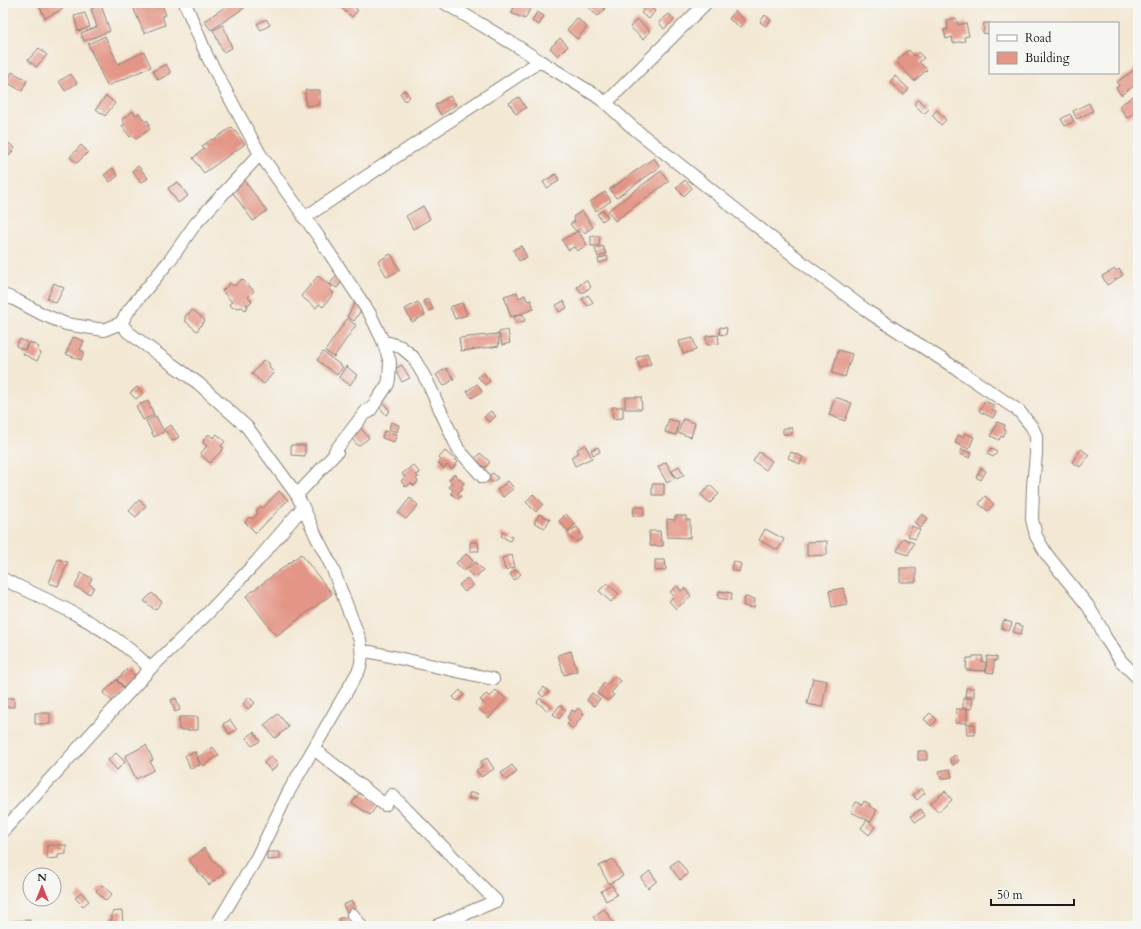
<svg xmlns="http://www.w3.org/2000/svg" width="1141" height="929" font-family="Cardo,serif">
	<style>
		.building { fill: #e39687 }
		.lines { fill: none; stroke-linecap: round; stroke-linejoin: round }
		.minor-casing { stroke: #888278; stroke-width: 14 }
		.minor { stroke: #fff; stroke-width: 12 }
	</style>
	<rect width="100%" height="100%" fill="#f6f6f2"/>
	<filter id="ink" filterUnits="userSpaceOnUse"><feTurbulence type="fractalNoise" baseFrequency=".025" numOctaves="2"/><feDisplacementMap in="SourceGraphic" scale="8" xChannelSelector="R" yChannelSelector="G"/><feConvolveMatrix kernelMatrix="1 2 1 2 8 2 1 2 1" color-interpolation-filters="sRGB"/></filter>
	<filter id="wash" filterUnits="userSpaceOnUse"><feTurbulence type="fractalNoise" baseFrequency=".012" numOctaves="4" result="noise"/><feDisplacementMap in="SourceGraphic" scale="16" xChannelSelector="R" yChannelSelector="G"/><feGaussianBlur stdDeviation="0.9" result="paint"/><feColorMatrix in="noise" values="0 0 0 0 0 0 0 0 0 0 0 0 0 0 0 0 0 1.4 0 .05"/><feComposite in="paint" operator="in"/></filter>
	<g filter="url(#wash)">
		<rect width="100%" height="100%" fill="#f3e8d4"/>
		<g id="blocks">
			<path class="building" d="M38,3H60L63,9L45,18Z
				M143,3H145L147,9L156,6L157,8L162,5L166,15L162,16L165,25L144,33L133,7Z
				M231,3H250V4L211,30L204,21Z
				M335,3H348L358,10L352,17Z
				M510,3H533L525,19L511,13L514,8L509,6Z
				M594,3H598L605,9L598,16L589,9Z
				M101,5L110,31L84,41L81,33L97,27L91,9Z
				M648,5L655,11L649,19L641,13Z
				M735,11L745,20L740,27L729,19Z
				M537,12L544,16L539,25L532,21Z
				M85,13L90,27L78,31L74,16Z
				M669,14L674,20L664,29L659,22Z
				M765,15L771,20L766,26L760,22Z
				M577,18L587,27L577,39L567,30Z
				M956,18L958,25L966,23L969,36L964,37L965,41L953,43L952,37L946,39L944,30L948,29L947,20Z
				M266,19L270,25L261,30L257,24Z
				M637,19L650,31L643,39L630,27Z
				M984,23H990V34L983,33Z
				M223,25L232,48L223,52L213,30Z
				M105,36L118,64L144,52L151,67L107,86L88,44Z
				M560,38L568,46L558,56L550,48Z
				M39,48L47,55L36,67L28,60Z
				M909,50L914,56L918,52L924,58L919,62L927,70L914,81L896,61Z
				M166,64L171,73L158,80L153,71Z
				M1138,67V83L1121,95L1116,88L1119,86L1117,82Z
				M12,72L27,80L22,91L8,83L9,79Z
				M71,74L77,83L65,91L59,81Z
				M895,76L909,89L904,95L890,82Z
				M305,90H320V105L306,106Z
				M405,90L410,97L405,101L400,93Z
				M1138,93V110L1127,118L1119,106Z
				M106,96L115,103L105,116L96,109Z
				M450,96L456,105L441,115L435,105Z
				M519,97L526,108L516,114L509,103Z
				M918,99L929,109L924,114L914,104Z
				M1089,103L1093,111L1077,119L1073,111Z
				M937,110L946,120L941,125L932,115Z
				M133,111L136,115L139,113L145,122L147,120L150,125L148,126L150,129L136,139L133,135L130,137L122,126L125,124L122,119Z
				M1070,114L1074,121L1065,126L1061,119Z
				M232,127L245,144L204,173L193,158L204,149L202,146L212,139L213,140Z
				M3,139L15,148L9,156L3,151Z
				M81,145L88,152L77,163L70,157Z
				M654,158L660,167L616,198L610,189Z
				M138,166L148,178L141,183L132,171Z
				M113,168L118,176L110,182L104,175Z
				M661,171L669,181L615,221L608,211Z
				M556,174L559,181L547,188L543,182Z
				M244,180L267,211L253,221L231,190L237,182Z
				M685,180L692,188L684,196L676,188Z
				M178,182L188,196L178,203L168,188Z
				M605,192L611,201L596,211L590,202Z
				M423,206L430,219L413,229L406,216Z
				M603,210L608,217L602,221L597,214Z
				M582,211L593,227L584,233L581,228L576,231L570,224L575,221L573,217Z
				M578,231L587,245L577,251L574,247L568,250L562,240Z
				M591,236H600L599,246H591Z
				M521,246L527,257L519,261L513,250Z
				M603,246L606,254L598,257L595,249Z
				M391,254L400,270L387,277L378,261Z
				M607,256L608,260L599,263L598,259Z
				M1115,269L1117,271L1119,269L1123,275L1107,285L1102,276Z
				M338,273L344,278L337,288L330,284Z
				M318,276L332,287L329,290L334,293L323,307L319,304L316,308L301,296Z
				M242,279L254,291L248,297L252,301L249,304L246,305L248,307L245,310L242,307L239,308L235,307L233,308L229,304L232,302L222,291L230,283L234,286Z
				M586,280L591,287L582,293L577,287Z
				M54,283L64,288L56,303L47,299Z
				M517,292L519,298L525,295L527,301L531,300L534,309L511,317L504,296Z
				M588,295L593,302L588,306L582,299Z
				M428,299L433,309L428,311L423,301Z
				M564,301L567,308L559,312L556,305Z
				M418,302L425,315L412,322L405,309Z
				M355,303L363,307L354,321L347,317Z
				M462,303L467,315L455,319L450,307Z
				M193,310L205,320L197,331L185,321V316Z
				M523,314L525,321L516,323L514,317Z
				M347,319L356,325L334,357L325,351Z
				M720,327L727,328L726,335L719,334Z
				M508,330L510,343L502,345L499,332Z
				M498,334L499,346L461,351L459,338Z
				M718,335L719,344L707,345L706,336Z
				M73,337L84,341L80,350L84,352L81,360L66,354Z
				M693,338L696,350L683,354L679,341Z
				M20,339L28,343L24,350L16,346Z
				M30,342L39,347L37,350L41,353L37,361L23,354Z
				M838,350L852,354L845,377L832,373Z
				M323,352L343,367L337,375L317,360Z
				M647,353L651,364L640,368L636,358Z
				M264,360L269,363L270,369L274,372L264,384L252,374Z
				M402,365L410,378L402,382L395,369Z
				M346,366L357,375L350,385L339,377Z
				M446,368L454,379L444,386L436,375Z
				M483,372L490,381L485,385L478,377Z
				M477,384L482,391L472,398L467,391Z
				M137,387L143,393L136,399L130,393Z
				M625,397H641L642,409H625Z
				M835,397L852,403L845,421L829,415Z
				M148,401L154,415L143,420L136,406Z
				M382,401L390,411L386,415L378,405Z
				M985,401L995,406L992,410L996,412L993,418L979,411Z
				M612,407H623V418L613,419Z
				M491,411L496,416L489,422L484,417Z
				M156,416L164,432L154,437L146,421Z
				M669,419L679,422L676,435L665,432Z
				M683,419L695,423L691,437L678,433Z
				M391,422L399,425L397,432L389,429Z
				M997,422L1005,425L1004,429L1006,430L1003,437L1001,436L999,440L991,436Z
				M171,425L179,437L172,441L164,429Z
				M360,427L369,438L358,446L349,435Z
				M783,428H792V434H783Z
				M384,431L397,434L394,442L382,438Z
				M965,433L974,437L969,449L955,443L958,435L963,437Z
				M209,434L213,438L217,434L225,442L221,446L224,448L210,463L200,454L207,446L203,443L204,439Z
				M291,445H305V456L291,455Z
				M585,445L592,458L575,466L571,457L579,453L577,449Z
				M598,447L600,452L593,455L591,450Z
				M991,448L997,452L993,457L987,454Z
				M962,449L972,453L970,458L960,454Z
				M1081,449L1089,455L1080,467L1072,462Z
				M445,451L458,462L452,469L447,465L444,468L438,463L441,460L439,458Z
				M759,452L772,461L766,470L753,461Z
				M791,452L803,457L800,464L788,458Z
				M480,453L490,462L485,468L475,459Z
				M666,462L675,478L667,483L658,467Z
				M413,465L420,473L416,475L418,477L416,479L418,481L414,486L411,483L406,487L401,481L405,477L402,474Z
				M679,466L684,475L677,479L672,471Z
				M981,468L986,471L981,480L976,477Z
				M493,473L498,478L492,483L487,477Z
				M454,474L464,483L461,487L463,488L458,493L461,496L457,499L451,493L453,490L449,487L452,483L449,480Z
				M508,481L514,488L503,497L497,490Z
				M652,484H664V495H652Z
				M710,485L719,494L710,503L701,495Z
				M279,491L288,500L256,533L245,522L250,517L253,519L258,513L256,511L261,506L263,508Z
				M533,494L543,504L536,512L526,502Z
				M985,496L994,504L988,511L979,504Z
				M410,498L418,505L406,519L398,513Z
				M139,500L146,506L136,517L129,511Z
				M634,507H644V516H633Z
				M539,514L550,519L545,528L534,523Z
				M566,514L575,524L568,531L559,521Z
				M922,514L928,518L921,528L915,523Z
				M675,516H686V520H690V538L667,537V519L675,520Z
				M912,526L920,530L915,539L908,536Z
				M577,527L581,533L580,534L583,538L577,542L574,539L572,540L567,533Z
				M765,529L784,539L778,550L759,540Z
				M649,531H660L661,541H663V546H650Z
				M503,532L512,537L510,541L501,536Z
				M903,538L914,543L908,555L897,551Z
				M827,541V555L807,556V542Z
				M470,542H478L479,551H470Z
				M301,554L332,594L276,636L246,596Z
				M466,554L473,561L464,571L456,563Z
				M512,555L515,567L505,570L502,558Z
				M58,559L68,562L58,586L49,583Z
				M655,560H665L666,570L655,571Z
				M733,561L741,564L739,572L731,569Z
				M475,562L483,570L475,578L466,570Z
				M900,568H916V582H900Z
				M516,569L521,574L514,580L510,574Z
				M81,573L92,578L89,584L94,587L90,594L75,587Z
				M467,578L473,585L465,592L459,585Z
				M607,583L619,594L611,602L599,591Z
				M677,586L681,591L685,588L691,596L676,609L669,601L674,596L670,592Z
				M843,588L847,604L832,607L829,591Z
				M719,591L732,593L731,600L718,598Z
				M152,593L162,602L155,610L144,601Z
				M745,597L755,599L754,608L743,606Z
				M1004,620L1012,623L1009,631L1001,628Z
				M1016,624L1023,626L1021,634L1013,632Z
				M571,651L577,671L564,675L558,655Z
				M973,656H983L982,662H986V671L966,670L967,658H973Z
				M987,656L997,657V660H994V673L986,672Z
				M128,668L137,678L126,689L117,680Z
				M614,676L621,681L611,693L614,695L608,701L597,693L604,683L607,685Z
				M813,678L827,681L822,707L807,704Z
				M116,680L125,689L113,702L103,693Z
				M544,687L549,692L543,697L539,693Z
				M966,688H974V697H965Z
				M460,690L464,695L457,701L453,697Z
				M496,690L506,699L489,718L479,709L484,703L480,700L486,694L490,697Z
				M592,693L600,699L594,706L587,700Z
				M249,697L255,703L248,709L243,704Z
				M3,698H14V707H3Z
				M176,698L180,710L175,712L171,700Z
				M540,698L551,707L548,711L537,702Z
				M963,698L972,699V709L963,708Z
				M560,705L566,710L559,719L553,714Z
				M578,708L584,713L573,729L567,724L570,720L567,718L572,710L575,712Z
				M956,709H967V723H955Z
				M35,713H50V724H35Z
				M930,713L937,720L931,726L924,719Z
				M278,714L289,727L275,738L264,725Z
				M179,717H198V730H179Z
				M230,720L237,730L229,734L223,724Z
				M966,724H975V735H967Z
				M254,732L260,741L252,746L246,738Z
				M146,745L153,760L150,761L154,770L136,779L125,756Z
				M213,747L219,755L203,766L197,758Z
				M918,751H927V760H918Z
				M195,752L200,765L190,768L185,755Z
				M116,753L125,762L117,770L108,760Z
				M955,755L959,761L953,765L949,759Z
				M271,756L278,765L271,771L264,763Z
				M487,758L494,769L481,777L476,770L483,766L480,762Z
				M512,765L517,772L506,780L501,773Z
				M950,769L952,777L941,779L939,771Z
				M921,788L925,793L917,800L913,795Z
				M945,791L952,800L938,812L930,804Z
				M360,792L378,804L370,815L352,803Z
				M469,793H477L478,799H469Z
				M864,801L870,804L869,806L877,810L871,822L851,812L856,802L862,805Z
				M921,809L925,816L915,822L911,816Z
				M867,820L875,827L869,835L861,828Z
				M47,845H66V854L58,855V858L47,859Z
				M204,848L224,873L209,885L189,860Z
				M267,852H280V859L267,860Z
				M613,859L623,876L609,884L599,866Z
				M678,860L688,874L680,880L670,866Z
				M650,871L657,881L648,888L641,878Z
				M102,885L112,894L106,901L96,891Z
				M612,885L617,895L606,901L601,891Z
				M81,892L89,901L83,906L75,898Z
				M352,901L356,909L347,913L343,905Z
				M604,909L615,925L614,926H600L593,917Z
				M122,911L123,926H108L107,920H112V912Z
				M339,918H349V926H339Z
				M30,920V926H13V921Z"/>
		</g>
	</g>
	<g filter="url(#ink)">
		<use href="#blocks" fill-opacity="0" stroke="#888278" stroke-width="1"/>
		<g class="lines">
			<g class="minor-casing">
				<path id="minor" d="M185,3L207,56L260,154L318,236L370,314L383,341L390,362L389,379L388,384L382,393L369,412L367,410L335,451L337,452L297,495L303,507L316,536L332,567L360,640C362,650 363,660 359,670L289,791L257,857L216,926
					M445,3L520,48L540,61L595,95L606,103L631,126L803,263L870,313L960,371L1019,411L1032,427L1036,436V454L1033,486L1032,519L1036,536L1047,555L1088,606L1101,628L1105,637L1121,661L1138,678
					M606,103L706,3
					M304,218L540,61
					M3,295L14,299L42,314L66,324L104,330L121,323L128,332L148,347L198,383L247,427L297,495
					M121,323L129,310L170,260L196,223L260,154
					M383,341L401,347L413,357L428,383L458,449L483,477
					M3,579C45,599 88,617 125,646C134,653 143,660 150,669L209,612L258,560L303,507
					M362,650L493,679
					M314,749L385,805L392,795L496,901L436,926
					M3,831L150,669
					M353,915L361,926"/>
			</g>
			<use href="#minor" class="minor"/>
		</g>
	</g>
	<rect width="1141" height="929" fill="none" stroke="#f6f6f2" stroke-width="16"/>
	<rect x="989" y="22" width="130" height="52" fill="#f6f6f2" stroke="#9f9f9c"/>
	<rect x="997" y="35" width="20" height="6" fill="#ffffff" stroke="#9f9f9c"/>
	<text x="1025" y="42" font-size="12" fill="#1c1c1c">Road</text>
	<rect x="997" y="52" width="20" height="12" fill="#e39687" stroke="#9f9f9c"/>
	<text x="1025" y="62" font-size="12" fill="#1c1c1c">Building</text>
	<g transform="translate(42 887)"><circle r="19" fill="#f6f6f2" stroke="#9f9f9c"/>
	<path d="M0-3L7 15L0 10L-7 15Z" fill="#d1495b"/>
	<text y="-6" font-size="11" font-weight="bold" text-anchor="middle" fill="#1c1c1c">N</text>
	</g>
	<path d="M991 899v6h83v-6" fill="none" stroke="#1c1c1c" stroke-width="2"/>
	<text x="997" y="899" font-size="12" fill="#1c1c1c" stroke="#f6f6f2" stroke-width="3" paint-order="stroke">50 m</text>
</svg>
